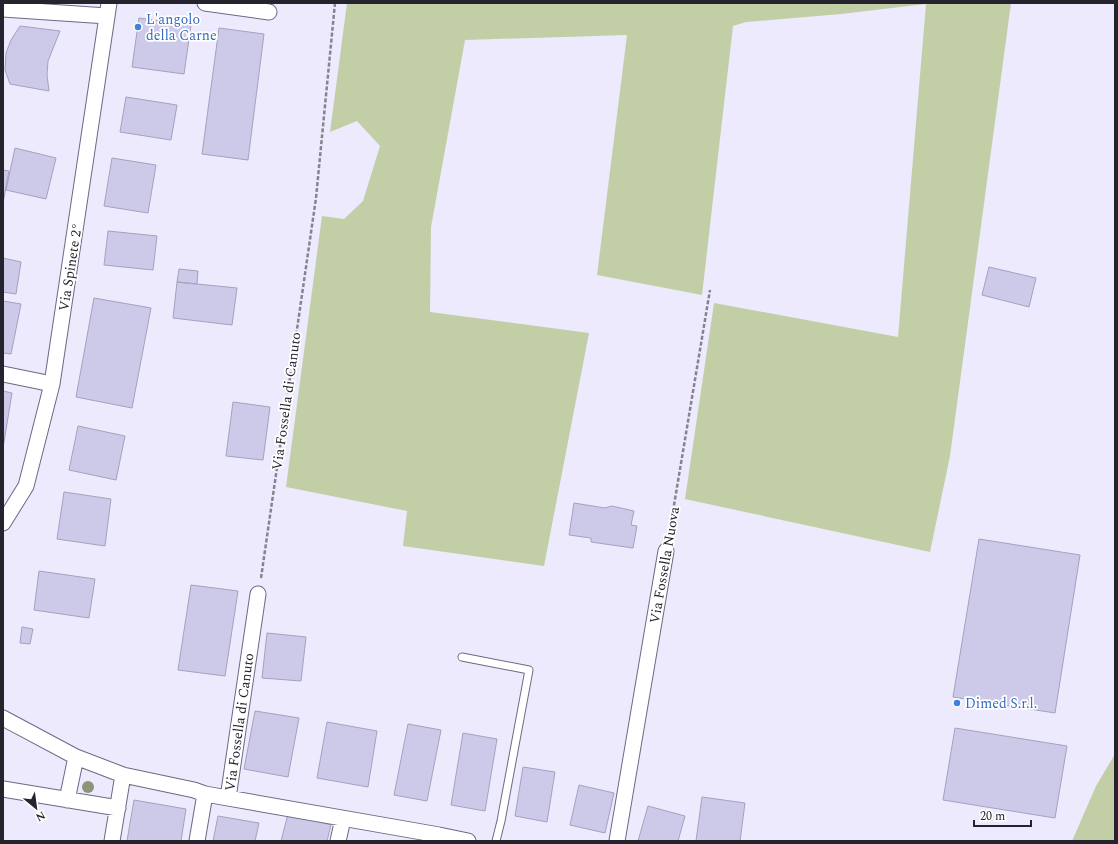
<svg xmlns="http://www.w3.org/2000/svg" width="1118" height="844" font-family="Spectral,serif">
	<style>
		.green { fill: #c2cfa6 }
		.building { fill: #cccae8; stroke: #a3a2bf }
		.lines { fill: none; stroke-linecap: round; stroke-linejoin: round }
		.lane-casing { stroke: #6c6983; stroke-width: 9 }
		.street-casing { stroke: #6c6983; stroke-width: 17 }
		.path { stroke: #858391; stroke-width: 2.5; stroke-dasharray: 4 2; stroke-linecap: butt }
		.lane { stroke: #fff; stroke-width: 7 }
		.street { stroke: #fff; stroke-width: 15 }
		.tree { fill: #8d9577 }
		.shop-dot { fill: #3f7fe0; stroke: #fff; stroke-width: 1.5 }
		.labels { text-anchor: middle; stroke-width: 3.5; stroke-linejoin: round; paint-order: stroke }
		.shop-label { font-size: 14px; fill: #366cbe; stroke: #fff; text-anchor: start }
		.street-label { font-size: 14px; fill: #25232e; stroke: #fff }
	</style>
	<rect width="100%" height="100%" fill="#eceafc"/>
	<path class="green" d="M347,3H1011L950,456L930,552L685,499L714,303L898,337L926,4L841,14L746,22L733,26L702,295L597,275L627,35L465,40L431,227L430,312L589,333L544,566L403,546L407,511L286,487L322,216L344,219L363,201L380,146L357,121L330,132Z
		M1115,754V841H1072L1096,786Z"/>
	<path class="building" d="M139,18L191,25L184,74L132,67Z
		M20,26L60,31L48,61L47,75L49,91L10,84L5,70L6,53L11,40Z
		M219,28L264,34L248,160L202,154Z
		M126,97L177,105L171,140L120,132Z
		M15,148L56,158L46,199L6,190Z
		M112,158L156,165L148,213L104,206Z
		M3,170L9,171L3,203Z
		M108,231L157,236L153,270L104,265Z
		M3,258L21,262L16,294L3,292Z
		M989,267L1036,278L1029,307L982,295Z
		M179,269L198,271L197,284L177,282Z
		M177,282L237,288L232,325L173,318Z
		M94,298L151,308L132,408L76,397Z
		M3,301L21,304L11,354L3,353Z
		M3,391L12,393L3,448Z
		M233,402L270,407L263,460L226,456Z
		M78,426L125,436L116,480L69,470Z
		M64,492L111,499L105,546L57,539Z
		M574,503L605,508L612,506L634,511L631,525L637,526L633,548L591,542V538L569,535Z
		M979,539L1080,555L1055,713L953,697Z
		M39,571L95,579L89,618L34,610Z
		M191,585L238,591L225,676L178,670Z
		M22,627L33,629L30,644L20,643Z
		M267,633L306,637L301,681L262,678Z
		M255,711L299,718L288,777L244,769Z
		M327,722L377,731L368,787L317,778Z
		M408,724L441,730L427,801L394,795Z
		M955,728L1067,746L1055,818L943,800Z
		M463,733L497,739L485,811L451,805Z
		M523,767L555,772L547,822L515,816Z
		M579,785L614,793L605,833L570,825Z
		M702,797L745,803L740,841H696Z
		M134,800L186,809L181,841H127Z
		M648,806L685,816L678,841H638Z
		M288,814L331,825L327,841H281Z
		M218,816L259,823L255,841H213Z"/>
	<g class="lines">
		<g class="lane-casing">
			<path id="lane" d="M462,657L529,670L501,821L496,841"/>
		</g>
		<g class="street-casing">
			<path id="street" d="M205,3L269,12
				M3,9L107,16
				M3,374L52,384
				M3,523L26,486L52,384L109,3
				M3,718L76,757L123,775L194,790L205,794L439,835L468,841
				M3,789L118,808
				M228,798L258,594
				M67,800L76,757
				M112,841L123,775
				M197,841L205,794
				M338,841L343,819
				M617,841L666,551"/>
		</g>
		<path class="path" d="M669,535L710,290
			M261,578L316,198L335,3"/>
		<use href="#lane" class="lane"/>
		<use href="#street" class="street"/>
	</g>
	<circle class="tree" cx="88" cy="787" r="6"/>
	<g class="shop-dot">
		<circle cx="138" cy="27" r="4"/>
		<circle cx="957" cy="703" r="4"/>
	</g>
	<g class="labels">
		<g class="shop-label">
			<text x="146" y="24">L'angolo<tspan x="146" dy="16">della Carne</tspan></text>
			<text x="965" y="708">Dimed S.r.l.</text>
		</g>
		<g class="street-label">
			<text transform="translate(70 267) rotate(-81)" y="5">Via Spinete 2°</text>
			<text transform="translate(286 401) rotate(-82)" y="5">Via Fossella di Canuto</text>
			<text transform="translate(664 565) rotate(-80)" y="5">Via Fossella Nuova</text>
			<text transform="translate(239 722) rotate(-82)" y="5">Via Fossella di Canuto</text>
		</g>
	</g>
	<rect width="1118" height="844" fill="none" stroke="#25232e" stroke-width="8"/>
	<g transform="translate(36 808) rotate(151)" stroke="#ffffff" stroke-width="3" paint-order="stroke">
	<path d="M0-3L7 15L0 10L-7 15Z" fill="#25232e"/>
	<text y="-6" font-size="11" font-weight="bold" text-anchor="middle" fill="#25232e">N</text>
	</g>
	<path d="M974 820v6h57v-6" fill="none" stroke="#25232e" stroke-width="2"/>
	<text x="980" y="820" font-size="12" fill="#25232e" stroke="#ffffff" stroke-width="3" paint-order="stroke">20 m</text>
</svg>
